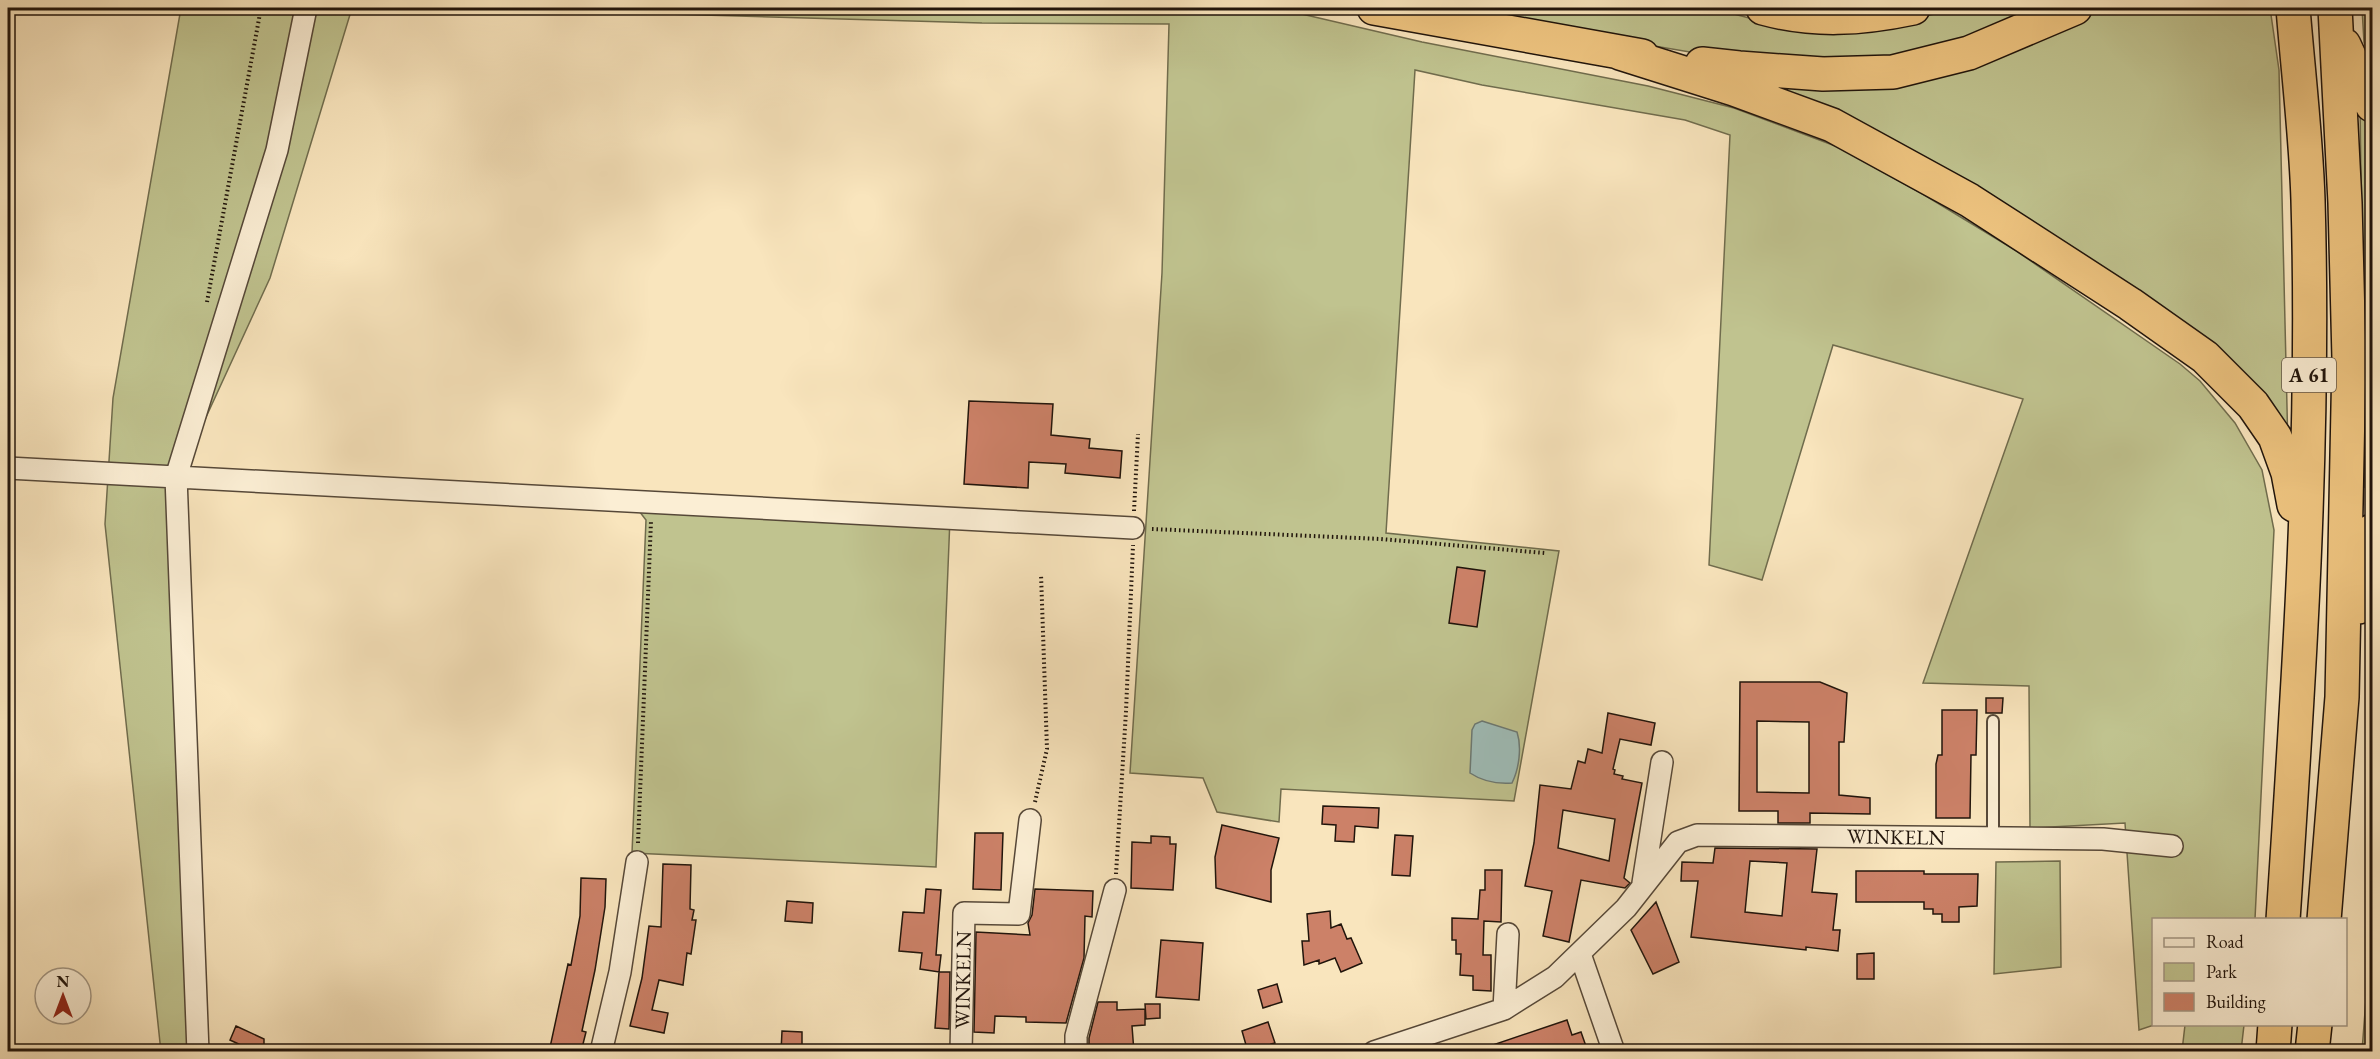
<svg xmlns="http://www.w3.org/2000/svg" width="2380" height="1059" font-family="'EB Garamond',serif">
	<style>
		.green { fill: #c0c38f; stroke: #706c4d; stroke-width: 1.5 }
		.water { fill: #9fbdb8; stroke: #6c7973; stroke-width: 1.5 }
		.building { fill: #cc8168; stroke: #20140b; stroke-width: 1.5; fill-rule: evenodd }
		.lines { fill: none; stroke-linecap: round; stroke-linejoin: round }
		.service-casing { stroke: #564838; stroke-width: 14 }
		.minor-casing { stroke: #564838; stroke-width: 24 }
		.motorway-casing { stroke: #20140b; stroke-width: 36 }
		.path { stroke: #20140b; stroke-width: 4; stroke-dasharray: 1.5 3; stroke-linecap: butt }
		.service { stroke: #fbeed4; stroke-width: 10 }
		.minor { stroke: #fbeed4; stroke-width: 21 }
		.motorway { stroke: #ecc27e; stroke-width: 33 }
		.labels { text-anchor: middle; stroke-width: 4.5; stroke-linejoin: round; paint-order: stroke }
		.shield { fill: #fbeed4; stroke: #625547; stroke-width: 1.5 }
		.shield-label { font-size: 20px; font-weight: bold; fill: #20140b }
		.street-label { font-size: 21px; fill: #20140b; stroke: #fbeed4 }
	</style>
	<rect width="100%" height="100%" fill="#f9e5bd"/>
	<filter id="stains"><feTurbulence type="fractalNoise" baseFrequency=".00333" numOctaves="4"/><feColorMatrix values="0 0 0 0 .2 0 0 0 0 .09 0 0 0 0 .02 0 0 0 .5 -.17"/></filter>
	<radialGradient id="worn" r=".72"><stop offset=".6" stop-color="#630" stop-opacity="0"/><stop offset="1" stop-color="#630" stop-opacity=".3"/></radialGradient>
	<path class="green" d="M181,8H352L270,278L173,489L207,1051L161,1052L105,524L113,398Z
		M452,8H1276L1422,42L1648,86L1734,108L1838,147L1921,193L2015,250L2180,364L2200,381L2235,423L2262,470L2274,530L2255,919L2154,920V1025L2139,1030L2125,823L2030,828L2029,686L1923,683L2023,399L1833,345L1762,580L1709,565L1730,135L1685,120L1482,85L1415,70L1386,533L1559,551L1514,801L1281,789L1279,822L1217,812L1203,778L1130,773L1162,273L1169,24L982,23Z
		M1429,8H1721L1730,13L1780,26L1886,27L1956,8H2053L1909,61L1755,63Z
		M2098,8H2270L2279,70L2288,449L2242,379L1732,79L1809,86L2061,27Z
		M2362,8H2372V70L2364,42Z
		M2360,105L2372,124V468L2365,488Z
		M636,507L950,518L936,867L632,853L646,520Z
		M2060,861L2061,967L1994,974L1996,862Z
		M2372,921V1051H2362Z
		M2185,1025H2244L2241,1051H2182Z"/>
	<path class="water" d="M1482,721L1517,732C1522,747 1519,769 1512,783C1498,784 1482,781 1470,773L1472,730L1475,724Z"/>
	<path class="building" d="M969,401L1053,404L1051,435L1090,439L1089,448L1122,451L1120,478L1065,473L1066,464L1029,462L1028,488L964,484Z
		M1457,567L1485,571L1477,627L1449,623Z
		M1740,682H1820L1847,693L1844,742H1839V795L1870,798V814L1810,813V823H1778V811H1739ZM1757,721L1809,722V793L1757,792Z
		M1986,698H2003L2002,713H1986Z
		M1942,710H1977L1976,755H1971L1970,818H1936V764L1938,755H1942Z
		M1608,713L1655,723L1651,745L1620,739L1613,769L1615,770L1614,774L1623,776L1622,779L1642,783L1624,878L1630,883L1625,888L1581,880L1569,942L1543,936L1552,891L1525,886L1534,843L1540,785L1571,789L1578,761L1585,763L1588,749L1602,753ZM1563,810L1615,819L1609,861L1558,848Z
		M1323,806L1379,808L1378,828L1355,826L1354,842L1335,841L1336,825L1322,824Z
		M1222,825L1279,838L1271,870V902L1216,888L1215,857Z
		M975,833H1003L1001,890L973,889Z
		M1395,835L1413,836L1410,876L1392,875Z
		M1151,836L1170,837V844H1176L1173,890L1131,888L1132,842L1151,843Z
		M1715,848L1817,849L1812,892L1837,894L1833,930H1840L1838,951L1806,947V950L1691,937L1698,881H1681L1682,862L1713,863ZM1750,861L1787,863L1782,916L1745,912Z
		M663,864L691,865L690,909L694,910L692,920H696L691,954L687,953L683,985L659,980L652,1010L668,1013L664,1033L630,1026L642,978L649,926L661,927Z
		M1485,870H1502L1501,922L1484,921L1483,955H1491V991L1473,990V976L1460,975L1461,954H1456V940H1452V918L1478,919L1480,890H1485Z
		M1856,871H1924V874H1978L1977,906L1959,907V922H1942V914H1933V909H1924V902H1856Z
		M581,878L606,879L605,907L595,970L582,1031L586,1032L581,1052H549L568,964L571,965L580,916Z
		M926,889L941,890L936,955H941L939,972L920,969L922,953L899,951L903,912L924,913Z
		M1035,889L1093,891L1092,917L1085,916L1084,958L1066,1023L1026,1022V1017L995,1016L994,1033L974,1032L976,932L1030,935L1028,923L1032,915Z
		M787,901L813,903L812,923L785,921Z
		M1656,902L1679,962L1653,974L1631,930Z
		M1330,911L1331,928L1341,924L1347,939L1351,938L1362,963L1341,972L1335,958L1319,964V960L1304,965L1302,941H1309L1307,914Z
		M1161,940L1203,943L1199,1000L1156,997Z
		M1874,953V979H1857V954Z
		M939,972H950L949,1029L935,1028Z
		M1277,984L1282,1002L1263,1008L1258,990Z
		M1098,1002H1117V1010L1145,1009V1025L1132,1026L1134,1052H1089V1038Z
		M1145,1004H1160V1018L1146,1019Z
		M1567,1020L1572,1035L1581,1032L1588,1052H1481V1049Z
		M1268,1022L1275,1043L1271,1044L1274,1052H1248L1242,1031Z
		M236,1026L264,1039V1052H243V1046L230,1040Z
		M782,1031L802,1032V1052H781Z"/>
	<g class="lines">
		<g class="service-casing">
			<path id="service" d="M1993,721V838"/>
		</g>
		<g class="minor-casing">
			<path id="minor" d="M8,468L1133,528
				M1643,883L1662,762
				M1580,954L1614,1052
				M1504,1009L1508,934
				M198,1052L176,477L277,150L306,8
				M601,1052L620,972L637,862
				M961,1052L964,913L1019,914L1030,820
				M1076,1052V1036L1115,890
				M1374,1052L1504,1009L1555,977L1626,908L1678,842L1697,835L2103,839L2172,846"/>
		</g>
		<g class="motorway-casing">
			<path id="motorway" d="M1374,8L1642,56
				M1763,8C1814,22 1861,19 1913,8
				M2344,45L2372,105
				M1620,53L1734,89L1832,125L1969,200L2130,304L2205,357L2253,405L2275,437L2288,473L2294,505
				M1702,64L1739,68L1823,74L1893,72L1969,53L2075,8
				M2359,607L2372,531
				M2283,920C2299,680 2315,440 2308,200C2306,136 2298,71 2293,8
				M2324,920L2342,697L2349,359L2345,203L2335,8
				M2273,1052L2275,1024
				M2312,1052L2315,1024"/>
		</g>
		<path class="path" d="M207,302L261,8
			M1134,511L1138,434
			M1152,529L1381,539L1545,553
			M1035,802L1047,749L1041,574
			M638,843L651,521
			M1116,874L1126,711L1133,545"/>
		<use href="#service" class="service"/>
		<use href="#minor" class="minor"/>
		<use href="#motorway" class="motorway"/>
	</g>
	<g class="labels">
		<rect class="shield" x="2282" y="358" width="54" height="34" rx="4.5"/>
		<g class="shield-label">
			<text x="2309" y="382">A 61</text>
		</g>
		<g class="street-label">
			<text transform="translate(1896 837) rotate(1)" y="7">WINKELN</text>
			<text transform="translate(963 980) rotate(-89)" y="7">WINKELN</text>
		</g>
	</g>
	<rect width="2380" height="1059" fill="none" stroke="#f9e5bd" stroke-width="30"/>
	<rect x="9" y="9" width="2362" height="1041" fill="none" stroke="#20140b" stroke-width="3"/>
	<rect x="15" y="15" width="2350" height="1029" fill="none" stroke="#20140b" stroke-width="1.5"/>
	<rect x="2152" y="918" width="195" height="108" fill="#fbeed4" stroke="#a39784" stroke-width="1.5"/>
	<rect x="2164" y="938" width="30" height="9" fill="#fbeed4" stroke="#a39784" stroke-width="1.5"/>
	<text x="2206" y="948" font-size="18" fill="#20140b">Road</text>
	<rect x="2164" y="963" width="30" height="18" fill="#c0c38f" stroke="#a39784" stroke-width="1.5"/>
	<text x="2206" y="978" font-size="18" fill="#20140b">Park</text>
	<rect x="2164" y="993" width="30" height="18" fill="#cc8168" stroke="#a39784" stroke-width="1.5"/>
	<text x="2206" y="1008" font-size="18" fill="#20140b">Building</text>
	<g transform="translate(63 996)"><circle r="28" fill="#fbeed4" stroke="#a39784" stroke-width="1.5"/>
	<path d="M0-4.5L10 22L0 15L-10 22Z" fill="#8f2418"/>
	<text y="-9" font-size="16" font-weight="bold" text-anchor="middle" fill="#20140b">N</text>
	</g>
	<rect width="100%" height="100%" filter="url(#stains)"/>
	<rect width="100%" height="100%" fill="url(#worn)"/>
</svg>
